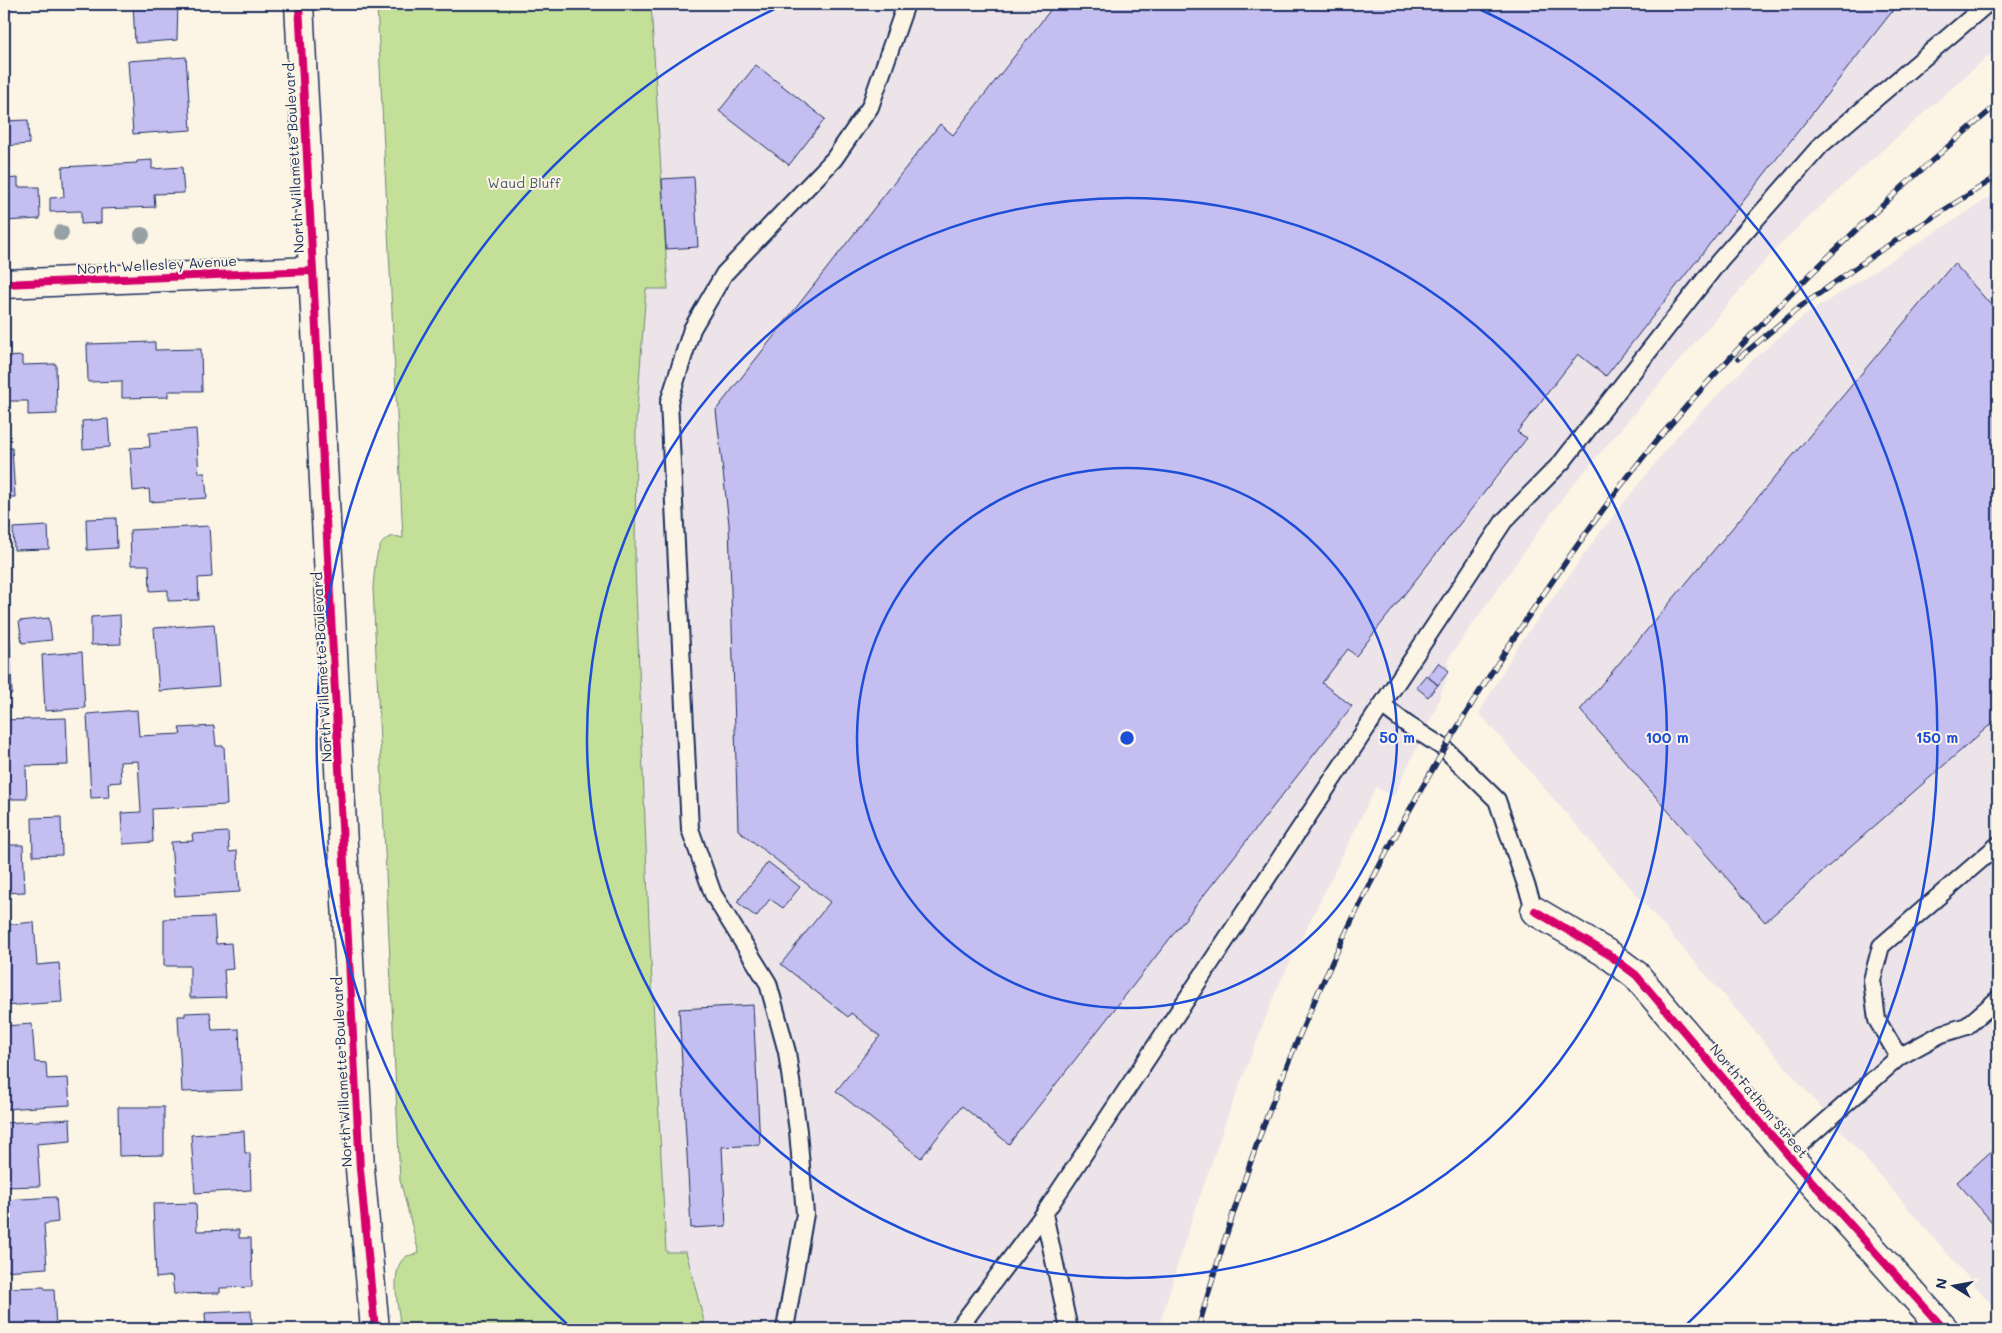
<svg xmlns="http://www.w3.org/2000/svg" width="2002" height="1333" font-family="Mali,sans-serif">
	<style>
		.built { fill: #ece4e8 }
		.green { fill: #c4e098; stroke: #70887b }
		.building { fill: #c5bef0; stroke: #1b2f5e }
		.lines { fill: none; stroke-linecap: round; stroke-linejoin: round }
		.service-casing { stroke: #1b2f5e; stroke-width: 20 }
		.minor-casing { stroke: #1b2f5e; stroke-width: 31 }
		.secondary-casing { stroke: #1b2f5e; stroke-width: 31 }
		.service { stroke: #fcf5e5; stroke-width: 16 }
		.minor { stroke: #fcf5e5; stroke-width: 28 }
		.secondary { stroke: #fcf5e5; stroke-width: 28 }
		.rail-casing { stroke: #1b2f5e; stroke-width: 5.5 }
		.rail { stroke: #fcf5e5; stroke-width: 4; stroke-dasharray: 11; stroke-linecap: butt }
		.cycleway-casing { stroke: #fcf5e5; stroke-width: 11 }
		.cycleway { stroke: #d6006c; stroke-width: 8 }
		.tree { fill: #97a0a2 }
		.ring { fill: none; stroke: #1d4ed8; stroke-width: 2.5 }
		.labels { text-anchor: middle; stroke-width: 4; stroke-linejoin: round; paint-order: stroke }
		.street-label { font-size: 14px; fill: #1b2f5e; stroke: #fcf5e5 }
		.park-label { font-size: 14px; fill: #455b6c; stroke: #fcf5e5 }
		.centre { fill: #1d4ed8; stroke: #fcf5e5; stroke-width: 2.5 }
		.ring-label { font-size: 15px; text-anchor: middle; font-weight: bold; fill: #1d4ed8; stroke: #fcf5e5; stroke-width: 4; stroke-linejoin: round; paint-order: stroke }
	</style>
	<rect width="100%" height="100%" fill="#fcf5e5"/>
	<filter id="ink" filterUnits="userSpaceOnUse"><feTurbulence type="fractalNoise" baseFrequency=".02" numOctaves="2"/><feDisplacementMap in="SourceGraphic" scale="10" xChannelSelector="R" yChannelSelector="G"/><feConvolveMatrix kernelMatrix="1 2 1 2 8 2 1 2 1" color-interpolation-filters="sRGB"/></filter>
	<g filter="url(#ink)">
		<path class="built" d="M651,4H1998V47L1859,171L1777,247L1565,494L1448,659L1449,671L1436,708L1393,797L1376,787L1276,991L1227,1118L1186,1237L1158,1329H706L686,1252L666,1253L649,924L635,566L636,422L646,288L668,289Z
			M1998,192V1312L1479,713L1516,649L1602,530L1677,436L1748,364L1804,316Z"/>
		<path class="green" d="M377,4H651L668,289H646L636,422L635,566L649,924L666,1252H686L706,1329H401C399,1312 388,1266 407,1256C411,1255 416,1254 419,1253L400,1180L373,588C375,569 374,528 403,538Z"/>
		<path class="building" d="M133,4H178L177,40L135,43Z
			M1055,4H1898L1606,376L1578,354L1517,432L1527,438L1356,656L1348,649L1322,683L1352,706L1009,1144L962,1106L921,1158L836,1091L880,1036L851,1013L848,1017L781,964L830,902L738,830L729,524L716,410L940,124L953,135Z
			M186,57L191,130L133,134L128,61Z
			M756,65L825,119L789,165L719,111Z
			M28,120L29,144L4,146V121Z
			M152,160V169L182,167L184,193L154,194L155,207L101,209V223L81,224V211L50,212V198L64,197L62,167L137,163V161Z
			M694,177L698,247L666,249L662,179Z
			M18,178V187H39L40,219L4,221V179Z
			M1954,263L1998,313V718L1765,922L1580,710Z
			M155,342V350L201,349L202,391H168V397L122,398V381L88,382L87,344Z
			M22,356V365L56,364L57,414L28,415V401H4V357Z
			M108,419L110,447L83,449L82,421Z
			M196,429L199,473H205L207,498L150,502L149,489L133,491L130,448L150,447L149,433Z
			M4,448H12L15,497H4Z
			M116,518L117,548L87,550L86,519Z
			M48,526L49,549L14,550L13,528Z
			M209,526L212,577L198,578L199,600L168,601V590L150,591L149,565H131L130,530Z
			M4,559H5L8,602H4Z
			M120,615L121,644L91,645V617Z
			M49,618L52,640L22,643L19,621Z
			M214,624L219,686L159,691L154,628Z
			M4,639H10L12,694H4Z
			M82,652L85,708L45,711L42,655Z
			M1439,662L1449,671L1438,685L1428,677Z
			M1426,675L1438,685L1428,697L1416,687Z
			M137,710L139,736L181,734L179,728L214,726L216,746H224L227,805L152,809L153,842L123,844L121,813L141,812L138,761L120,762L121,782L108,783L109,797L91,798L87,714Z
			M66,718L68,765L26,766L27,799H4V720Z
			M61,817L62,855L33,856L32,818Z
			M228,832L229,852L237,851L240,892L175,896L171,842L193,841L192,834Z
			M4,845H23L25,892L4,893Z
			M768,862L800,887L783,908L770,899L756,917L737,902Z
			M214,917L216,944L231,943L233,969L224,970L226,997L190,998V966H164V919Z
			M34,922L37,965L59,963L62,1002L4,1006V925Z
			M753,1005L760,1145L722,1147L726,1226L691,1228L679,1009Z
			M210,1012L212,1030L239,1029L242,1090L182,1092L178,1016H185V1013Z
			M32,1024L35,1062L46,1063L47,1079L68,1078L70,1105L4,1109V1026Z
			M118,1107H164V1155L119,1156Z
			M70,1119L71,1141L37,1144L40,1186L4,1187V1140H6L5,1123Z
			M244,1131L245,1153H250L251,1190L195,1193L191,1135Z
			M1998,1145V1229L1957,1182Z
			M56,1197L58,1222L44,1224L47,1268L4,1271V1200Z
			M196,1203L197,1231L239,1230V1238H251L252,1287L220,1288V1293L174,1294L172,1276L156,1278L153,1204Z
			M44,1287L45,1289H54L56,1329H4V1288Z
			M251,1311L252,1329H206L205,1313Z"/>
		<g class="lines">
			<g class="service-casing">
				<path id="service" d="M1382,705L1408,725L1444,748L1497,800L1535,911
					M1899,1057L1877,1020L1872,980L1881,946L1998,845
					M1788,1155L1899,1057L1941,1034L1967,1026L1998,999
					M1044,1214L1069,1329
					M785,1329L805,1214L798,1131L787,1052L768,983L713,894L690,829L669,402L692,329L724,274L834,159L870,107L906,4
					M958,1329L1044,1214L1504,521L1562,462L1720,260L1821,145L1987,4"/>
			</g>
			<g class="minor-casing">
				<path id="minor" d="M4,284L312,271
					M1535,911L1608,954L1636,975L1788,1155L1944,1329"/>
			</g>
			<g class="secondary-casing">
				<path id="secondary" d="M299,4L360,1169L375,1329"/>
			</g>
			<use href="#service" class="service"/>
			<use href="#minor" class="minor"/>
			<use href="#secondary" class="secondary"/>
			<g class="rail-casing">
				<path id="rail" d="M1739,358L1800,307L1878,252L1998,176
					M1198,1329C1217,1262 1238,1196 1262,1130C1330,946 1424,770 1534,608C1573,551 1613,493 1658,439C1761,318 1875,206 1998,104"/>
			</g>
			<use href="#rail" class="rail"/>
			<g class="cycleway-casing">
				<path id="cycleway" d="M299,4L360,1169L375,1329
					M4,284L312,271
					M1535,911L1608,954L1636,975L1788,1155L1944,1329"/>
			</g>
			<use href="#cycleway" class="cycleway"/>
		</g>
		<g class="tree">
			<circle cx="61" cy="233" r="8"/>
			<circle cx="142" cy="235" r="8"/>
		</g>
	</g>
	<g class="ring">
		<circle cx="1127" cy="738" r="270"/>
		<circle cx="1127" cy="738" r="540"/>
		<path d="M569 1326A810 810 0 0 1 785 4M1469 4A810 810 0 0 1 1685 1326"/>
	</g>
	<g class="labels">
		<g class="street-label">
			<text transform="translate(294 158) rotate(-93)" y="5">North Willamette Boulevard</text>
			<text transform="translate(157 265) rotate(-3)" y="5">North Wellesley Avenue</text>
			<text transform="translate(322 667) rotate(-93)" y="5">North Willamette Boulevard</text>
			<text transform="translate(342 1072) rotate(-93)" y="5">North Willamette Boulevard</text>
			<text transform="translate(1759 1101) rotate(50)" y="5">North Fathom Street</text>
		</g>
		<g class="park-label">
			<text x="524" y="188">Waud Bluff</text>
		</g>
	</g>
	<circle cx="1127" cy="738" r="8" class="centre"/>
	<g class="ring-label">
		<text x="1397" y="743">50 m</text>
		<text x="1667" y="743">100 m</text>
		<text x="1937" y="743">150 m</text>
	</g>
	<rect width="2002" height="1333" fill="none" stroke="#fcf5e5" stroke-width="20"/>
	<rect x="10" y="10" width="1982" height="1313" fill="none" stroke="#1b2f5e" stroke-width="2" filter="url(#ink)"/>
	<g transform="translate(1954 1286) rotate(281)" stroke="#fcf5e5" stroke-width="4" paint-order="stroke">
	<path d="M0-4L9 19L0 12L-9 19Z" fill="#1b2f5e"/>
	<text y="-8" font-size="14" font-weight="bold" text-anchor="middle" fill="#1b2f5e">N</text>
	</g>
</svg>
